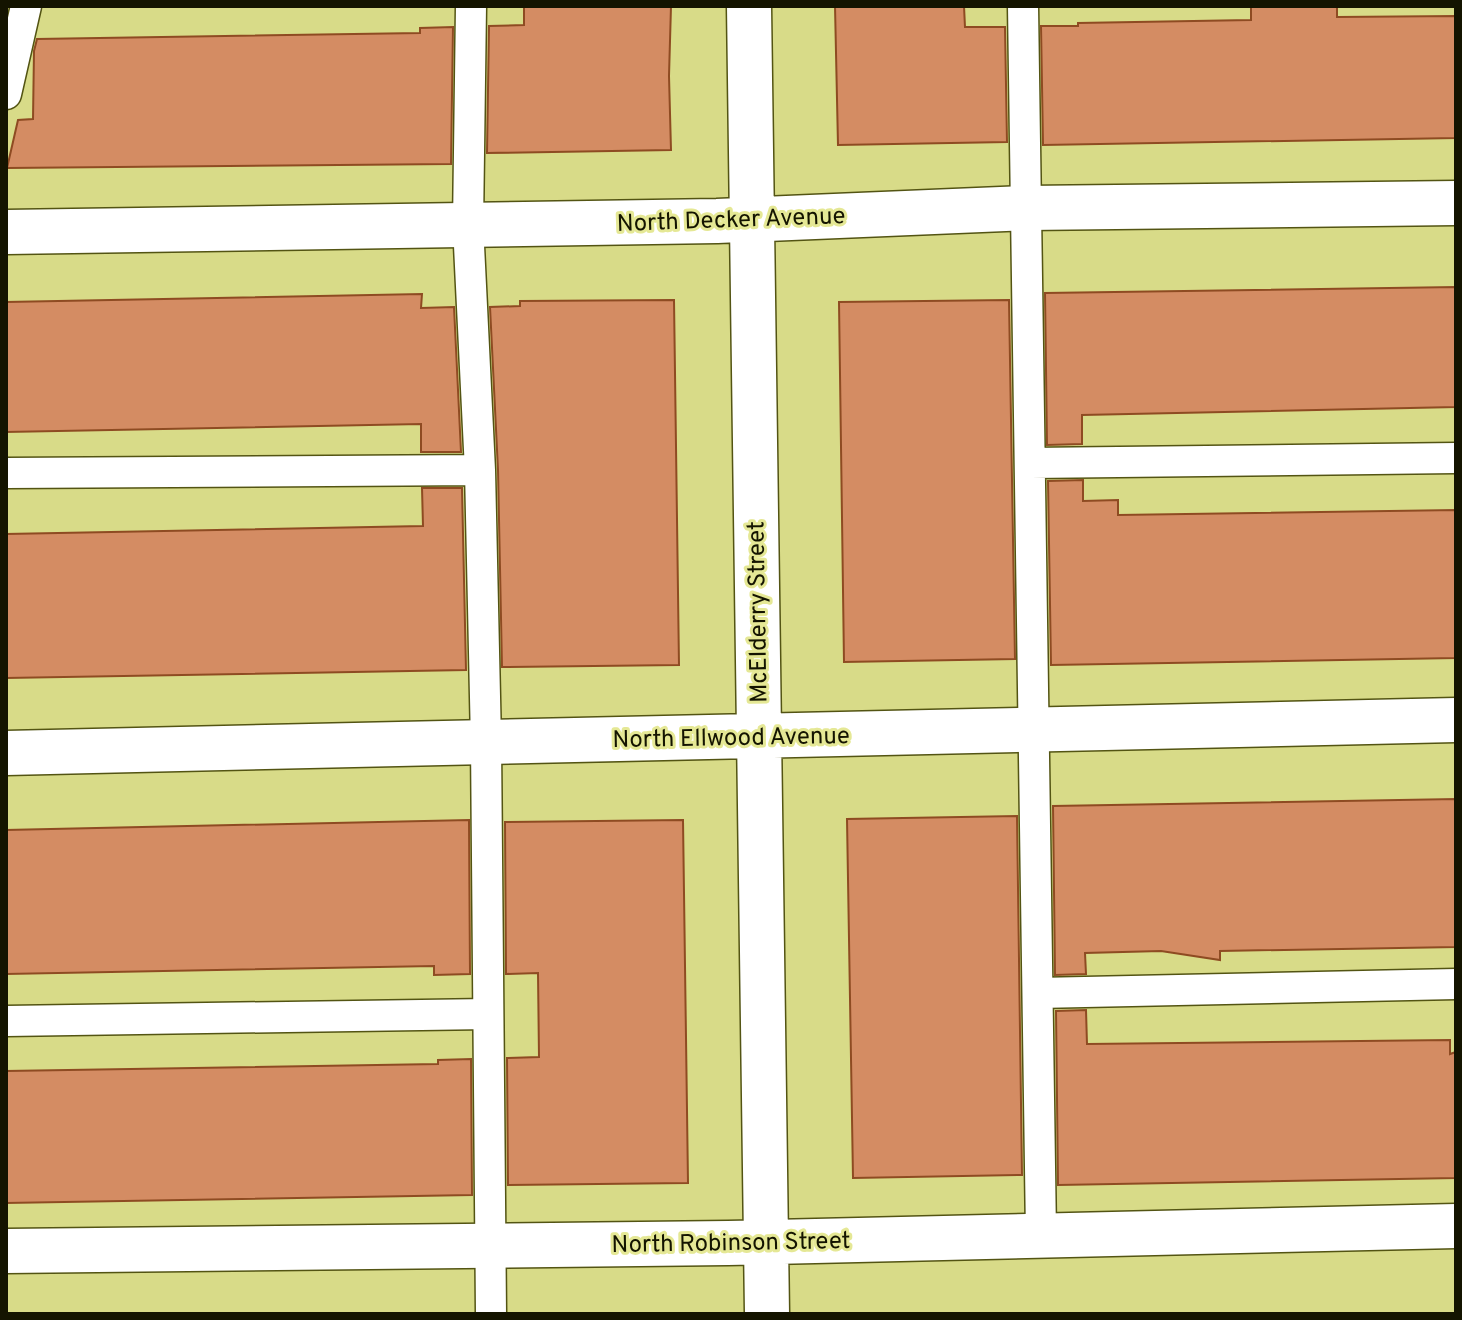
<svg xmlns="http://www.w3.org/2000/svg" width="1462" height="1320" font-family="Overpass,sans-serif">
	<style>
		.building { fill: #d48c63; stroke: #8e4b22; stroke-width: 2 }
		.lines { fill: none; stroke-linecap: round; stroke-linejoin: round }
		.service-casing { stroke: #535413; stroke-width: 33 }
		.minor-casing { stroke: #535413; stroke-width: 47 }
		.service { stroke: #fff; stroke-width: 30 }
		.minor { stroke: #fff; stroke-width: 44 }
		.labels { text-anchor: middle; stroke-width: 6; stroke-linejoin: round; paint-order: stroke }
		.street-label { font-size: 24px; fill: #141400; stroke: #e5e895 }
	</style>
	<rect width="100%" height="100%" fill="#d8db88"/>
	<path class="building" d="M524,6H671L669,76L671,150L487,153L489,26L524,25Z
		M835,6H964L965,27H1005L1007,142L838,145Z
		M1251,6H1337V17L1456,16V138L1043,145L1041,26H1078V23L1251,20Z
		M453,27L451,164L7,168L18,120L33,119L34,51L37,39L420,33V28Z
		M1456,287V407L1082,415V444L1047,445L1045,293Z
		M422,294L421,308L454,307L461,452H421V424L6,432V302Z
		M674,300L679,665L502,667L498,470L490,307L520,306V301Z
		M1009,300L1015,659L844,662L839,302Z
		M1083,480V501L1118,500V515L1456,510V658L1051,665L1048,481Z
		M422,488H462L466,670L6,678V534L423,526Z
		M1456,799V947L1220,951V960L1161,951L1085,953L1086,974L1055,975L1053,806Z
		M1017,816L1022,1175L853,1178L847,819Z
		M469,820L470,974L434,975V966L6,974V830Z
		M683,820L688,1183L508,1185L507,1058L539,1057L538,973L506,974L505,822Z
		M1086,1010L1087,1044L1450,1040V1054L1456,1052V1178L1058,1185L1056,1011Z
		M471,1059L472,1195L6,1203V1071L438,1064V1060Z"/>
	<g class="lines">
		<g class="service-casing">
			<path id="service" d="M471,6L468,225L480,470L486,742L491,1314
				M1023,6L1041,1235
				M6,94L26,6
				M1031,463L1456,458
				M6,473L480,470
				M1038,993L1456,984
				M6,1021L488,1014"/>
		</g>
		<g class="minor-casing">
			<path id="minor" d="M749,6L767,1314
				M6,232L717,221L1027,208L1456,203
				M6,753L1456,720
				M6,1251L728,1243L1456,1226"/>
		</g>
		<use href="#service" class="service"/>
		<use href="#minor" class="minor"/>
	</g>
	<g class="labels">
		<g class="street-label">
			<text transform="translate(731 219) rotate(-2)" y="8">North Decker Avenue</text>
			<text transform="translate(757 612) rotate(-91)" y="8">McElderry Street</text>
			<text transform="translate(731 737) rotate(-1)" y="8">North Ellwood Avenue</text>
			<text transform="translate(731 1242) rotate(-1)" y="8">North Robinson Street</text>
		</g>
	</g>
	<rect width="1462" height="1320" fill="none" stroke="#141400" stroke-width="16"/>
</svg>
